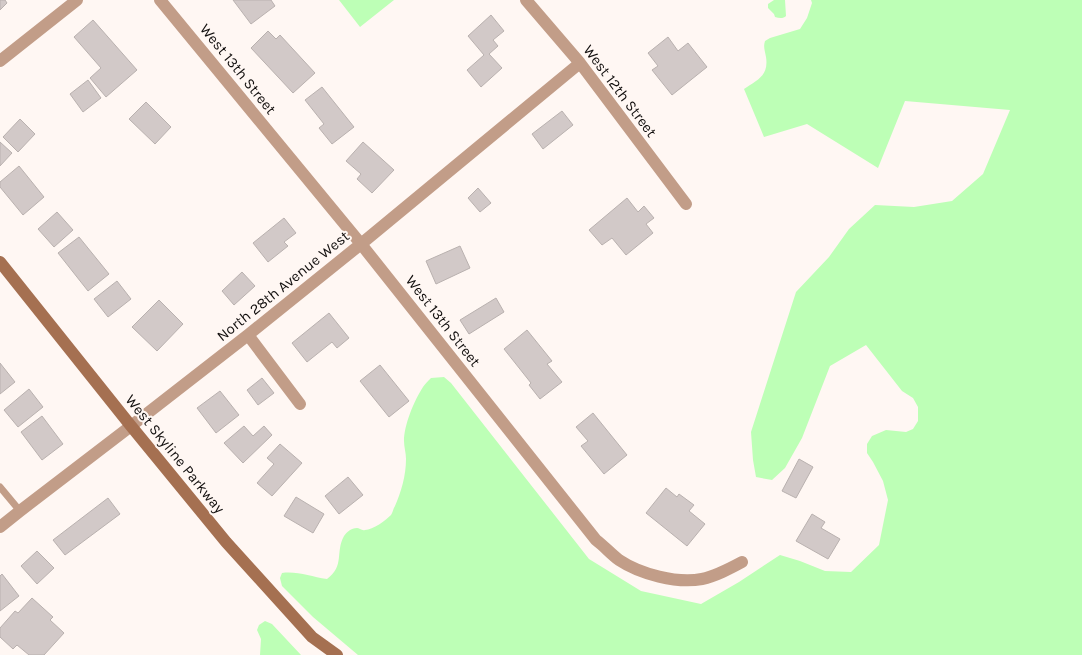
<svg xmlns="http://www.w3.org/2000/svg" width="1082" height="655" font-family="Karla,sans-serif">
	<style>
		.green { fill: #bdffb6 }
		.building { fill: #d2c9c8; stroke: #b9b1af }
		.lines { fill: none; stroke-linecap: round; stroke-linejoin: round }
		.lane { stroke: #c29d88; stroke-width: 7 }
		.street { stroke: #c29d88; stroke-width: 12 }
		.secondary { stroke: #a57051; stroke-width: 12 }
		.labels { text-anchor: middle; stroke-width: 4; stroke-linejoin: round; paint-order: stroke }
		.street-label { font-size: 15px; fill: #120f0e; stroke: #fff7f3 }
	</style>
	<rect width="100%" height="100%" fill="#fff7f3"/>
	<path class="green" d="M339,0H394L360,27Z
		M774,0H785L786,16C783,19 779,18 775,17L774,14L768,8V4Z
		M811,0H1082V655H358L313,617L282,586L280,578L282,573C298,571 311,577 327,579C345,566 335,552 344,536C347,532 351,528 357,528C359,528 362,531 365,530C373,530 386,520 391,515C393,512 393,509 395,506C401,492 406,476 406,459C406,453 404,447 404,441C404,425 414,401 423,387C425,384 428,381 431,378L444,377L451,383L589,559L641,591L701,604L739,582L780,555L800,561L825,571L851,572L879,545L888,500L883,481L873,462L867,453V444L872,436L886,430L906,432L913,429L918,421V407L913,398L902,391L866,345L830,366L802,438L785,468L772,480L756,477L753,460L751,432L796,292L829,257L849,229L875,205L914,207L952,201L983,174L1010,110L905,101L878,168L807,124L764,137L744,89C757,80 769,76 766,57C765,51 763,47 765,41L770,38L800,29L807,18L812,3Z
		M265,621L272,624L301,655H260L261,639L257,630L259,625Z"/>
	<path class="building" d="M0,0H5L7,3L0,10Z
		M233,0H271L275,6L251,24Z
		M491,15L504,31L493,40L498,46L489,54L502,68L481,87L467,70L484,55L468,36Z
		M93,20L137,70L106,97L90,78L101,68L74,37Z
		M268,31L276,39L280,35L315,73L293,93L251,48Z
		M668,37L678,51L688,43L707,67L672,95L652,70L658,66L648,53Z
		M88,80L101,98L83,112L70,94Z
		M322,87L354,127L332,144L319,128L324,124L305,100Z
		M146,102L171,127L155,144L129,119Z
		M562,111L573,125L543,149L532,134Z
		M20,119L35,134L18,152L3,137Z
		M0,142L12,153L0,166Z
		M363,142L394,170L372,193L357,179L361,174L346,161Z
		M19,166L44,197L23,215L0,187V182Z
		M478,188L491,203L480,212L468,198Z
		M627,198L638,212L644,206L654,218L646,224L653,233L626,255L612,238L602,245L589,230Z
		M57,212L73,230L54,247L38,229Z
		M284,218L296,233L284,242L288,246L268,262L253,243Z
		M79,237L109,274L88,291L58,253Z
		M460,246L470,268L436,284L426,261Z
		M242,272L255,286L234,305L222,291Z
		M117,281L131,299L108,317L94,299Z
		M496,298L504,312L469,334L460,320Z
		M159,300L183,324L157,351L132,327Z
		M329,313L349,338L337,348L332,342L307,362L292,343Z
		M527,330L552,361L547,364L562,382L540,399L529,385L531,383L504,349Z
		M0,363L15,382L0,394Z
		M380,365L409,401L389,417L360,381Z
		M262,378L274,393L258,405L247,390Z
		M29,389L43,407L18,427L4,410Z
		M220,391L239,415L216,433L197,408Z
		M593,413L627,455L604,474L581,446L588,441L576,427Z
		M42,416L63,444L42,460L21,432Z
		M244,426L253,436L264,426L272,435L243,463L224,443Z
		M280,444L302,463L272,496L257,483L274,464L267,458Z
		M799,459L813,467L796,498L782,491Z
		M348,477L363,495L339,514L325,496Z
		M666,488L677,497L679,494L694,505L689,511L705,524L687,546L646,513Z
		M296,497L324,514L313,533L284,516Z
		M108,498L120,514L65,555L53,540Z
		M812,514L825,522L821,528L840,539L828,559L796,541Z
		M37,551L54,568L37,584L21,566Z
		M2,574L19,596L0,611V576Z
		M32,598L53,617L50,620L64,633L44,655H29L17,645L13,649L0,637V628L15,611L18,613Z"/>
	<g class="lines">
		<path class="lane" d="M0,487L20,511"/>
		<path class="street" d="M160,0L361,244L596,540C604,546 611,554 619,560C640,574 677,584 702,579C716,576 729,569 742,562
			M526,0L580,63L686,204
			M0,61L77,0
			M248,335L300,404
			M0,527L20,511L131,426L248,335L361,244L580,63"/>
		<path class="secondary" d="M0,262L131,426L226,542L312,637L337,655"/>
	</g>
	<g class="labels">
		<g class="street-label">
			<text transform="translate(238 69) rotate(51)" y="5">West 13th Street</text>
			<text transform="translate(620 91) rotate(53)" y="5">West 12th Street</text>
			<text transform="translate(283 286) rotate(-39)" y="5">North 28th Avenue West</text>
			<text transform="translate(443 321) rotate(52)" y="5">West 13th Street</text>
			<text transform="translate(175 454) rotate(51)" y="5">West Skyline Parkway</text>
		</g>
	</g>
</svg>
